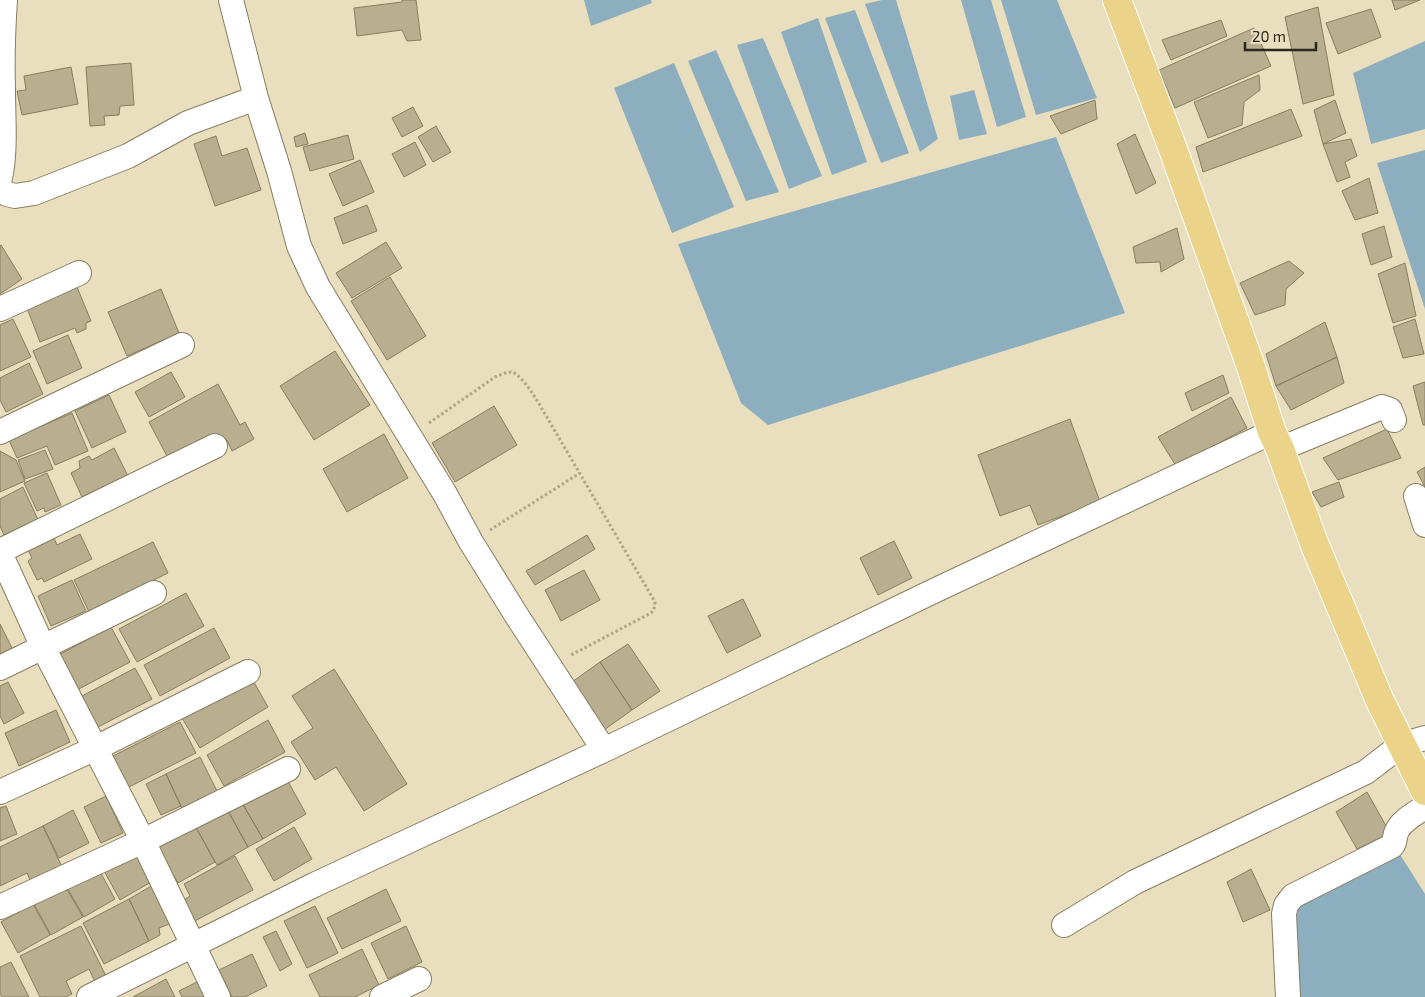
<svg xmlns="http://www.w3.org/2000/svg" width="1425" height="997" font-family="'Exo 2',sans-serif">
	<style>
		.water { fill: #8daebe }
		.building { fill: #b8af91; stroke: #877e5f }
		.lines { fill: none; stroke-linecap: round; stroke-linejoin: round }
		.minor-casing { stroke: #877e60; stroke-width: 26 }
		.highway-casing { stroke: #fff; stroke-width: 30 }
		.path { stroke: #aea68b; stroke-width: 3; stroke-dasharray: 2.5 2.5; stroke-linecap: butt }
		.minor { stroke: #fff; stroke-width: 24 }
		.highway { stroke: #ebd489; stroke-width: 28 }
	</style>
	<rect width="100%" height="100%" fill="#e9dfbe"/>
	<path class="water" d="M584,0H651L652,3L591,26Z
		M882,0H896L938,139L920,152L865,4Z
		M961,0H991L1026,117L997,127Z
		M1001,0H1057L1097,98L1036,115Z
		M855,10L909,153L881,163L825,18Z
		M818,18L867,162L832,175L781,32Z
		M763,38L822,176L789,189L737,45Z
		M1425,41V129L1371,144L1353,73Z
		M716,50L779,192L746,201L688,61Z
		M674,63L734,207L672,233L614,88Z
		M974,90L987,134L959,140L950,96Z
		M1056,137L1125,313L768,425L741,403L678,244Z
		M1425,150V309L1377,163Z
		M1399,853L1425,894V997H1295L1294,903Z"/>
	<path class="building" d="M402,0H416L421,40L407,41L402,30L357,36L354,8L402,2Z
		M1392,0H1420L1395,10Z
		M1318,7L1334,95L1303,104L1285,17Z
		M1371,9L1381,37L1338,54L1326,23Z
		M1221,20L1227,36L1171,60L1162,40Z
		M1254,28L1271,66L1175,108L1159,70Z
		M131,63L134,105L120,106L119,115L104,116L105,125L90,126L86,67Z
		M71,67L78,104L22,115L17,91L26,90L24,76Z
		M1259,75L1260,90L1244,102L1242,125L1208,138L1194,102Z
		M1095,100L1097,119L1061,134L1050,116Z
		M1335,100L1346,133L1323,144L1314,110Z
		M413,107L423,126L402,137L392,118Z
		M1291,109L1302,136L1203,172L1196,147Z
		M436,126L451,152L433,162L418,137Z
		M305,133L308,144L296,147L294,137Z
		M1135,134L1156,183L1136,194L1117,144Z
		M348,135L354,159L310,171L303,147Z
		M216,136L222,156L247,148L261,190L215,206L194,144Z
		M1351,139L1357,156L1345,162L1350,177L1337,182L1323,144Z
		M415,142L426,165L404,177L392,154Z
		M360,160L374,192L343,206L329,174Z
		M1369,178L1378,213L1355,220L1342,191Z
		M367,205L377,231L343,244L334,218Z
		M1384,226L1392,257L1371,265L1362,234Z
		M1177,228L1184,259L1161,272L1160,262L1136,263L1133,247Z
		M386,242L402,268L352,298L336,273Z
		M1,245L22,279L0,294V246Z
		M1289,261L1304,273L1286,289L1285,305L1255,315L1240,283Z
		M1405,263L1416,316L1393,323L1378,274Z
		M390,277L426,336L387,360L351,301Z
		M77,287L91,321L86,323V329L77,333L75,328L40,342L27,308Z
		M161,289L179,333L127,356L108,312Z
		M13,319L31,357L0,371V325Z
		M1415,319L1424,354L1403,358L1393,327Z
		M1325,322L1337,357L1276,386L1266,354Z
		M68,335L82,368L47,384L33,351Z
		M335,351L370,405L314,440L280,386Z
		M1337,357L1344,383L1291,410L1276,386Z
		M29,363L43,394L6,412L0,400V378Z
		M171,372L185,397L149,417L135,392Z
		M1223,375L1229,393L1192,411L1185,393Z
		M1425,382V425H1423L1413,386Z
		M218,384L240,425L245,422L254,439L232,451L227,440L169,460L149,422Z
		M109,395L126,432L92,448L75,411Z
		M1231,397L1247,428L1176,466L1158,437Z
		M494,406L517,445L455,482L432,443Z
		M72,413L88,451L55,465L47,446L17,458L9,440Z
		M1070,419L1100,502L1038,525L1030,505L1000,516L978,455Z
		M1387,429L1401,458L1338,480L1323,458Z
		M384,434L408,478L347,512L323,469Z
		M114,448L130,480L115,488L111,483L82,497L71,473L80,468L79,461L89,456L92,460Z
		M45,450L53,469L25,479L18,460Z
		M0,451L16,460L25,481L0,492Z
		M1425,467V487L1417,472Z
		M47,473L61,505L45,512L44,508L37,511L24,483Z
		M1339,482L1344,497L1321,507L1312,492Z
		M23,487L40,524L28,530L25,525L4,535L0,526V499Z
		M80,534L92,559L44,582L42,578L37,580L28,561L32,558L28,550L54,538L57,545Z
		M587,535L595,549L535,585L526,571Z
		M894,541L912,578L878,595L860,558Z
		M153,542L168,573L89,612L74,580Z
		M584,570L600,600L561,621L545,590Z
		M72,580L86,611L51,626L38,596Z
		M186,593L204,626L137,662L119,629Z
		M743,599L761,636L727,653L708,616Z
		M0,624L14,652L0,657Z
		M111,627L130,662L75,691L57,656Z
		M214,628L230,658L160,696L144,665Z
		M628,644L660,691L632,710L600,662Z
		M600,662L632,710L604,730L572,682Z
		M135,668L152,699L98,727L82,696Z
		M334,669L407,784L364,811L336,767L315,780L291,742L313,728L292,696Z
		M251,677L268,707L200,748L182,718Z
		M8,682L24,713L4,724L0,716V686Z
		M56,710L70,742L19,766L5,733Z
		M268,720L285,752L224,786L207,755Z
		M180,722L196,753L125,789L109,758Z
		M200,757L218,793L183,811L166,774Z
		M166,774L181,806L161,815L146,784Z
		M285,776L306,814L263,839L241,801Z
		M1367,792L1390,833L1357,849L1336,812Z
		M106,796L123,833L101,843L84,807Z
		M241,801L263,839L248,847L227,809Z
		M6,806L17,834L0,841V808Z
		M225,806L248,847L217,865L194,824Z
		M73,810L89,843L59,858L43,826Z
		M194,824L215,862L178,883L156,845Z
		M43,826L62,867L31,882L27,873L0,886V847Z
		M294,827L312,859L274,881L256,849Z
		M134,851L151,882L120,900L103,869Z
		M235,856L253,890L193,922L182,901L190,896L184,884Z
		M98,868L115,899L84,917L66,886Z
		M1251,869L1270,910L1243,922L1227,882Z
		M153,885L172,923L159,928L160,935L149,941L129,899Z
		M65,886L83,917L51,935L34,904Z
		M386,889L401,921L342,949L327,918Z
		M129,899L149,941L104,964L83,923Z
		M33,904L50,935L18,953L1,922Z
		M315,906L338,953L307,968L284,921Z
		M81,926L107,978L96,984L89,969L66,981L72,994L66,997H40L20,956Z
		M406,926L422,962L388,979L371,943Z
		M276,931L292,964L280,971L263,937Z
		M362,949L379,985L355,997H320L309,975Z
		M252,954L267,986L245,997H232L219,970Z
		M11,962L29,997H2L0,994V967Z
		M166,979L175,997H133Z
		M197,982L205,997H182L179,991Z"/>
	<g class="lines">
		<g class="minor-casing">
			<path id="minor" d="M231,0L256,98L279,171L299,246L318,287L445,494L471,542L515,613L604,750
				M0,178C6,150 3,118 3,89C2,59 3,30 5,0
				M0,189L7,194L15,196L34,193L128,156L188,123L256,98
				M0,309L79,273
				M0,432L182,345
				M1280,449L1382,407L1390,410L1394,420
				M1416,496L1425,525
				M0,551L215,446
				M0,553L43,647L143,841L218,997
				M0,668L154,593
				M0,792L96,748L248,672
				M0,907L143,841L288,769
				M1064,925L1135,882L1366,772L1401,745L1425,738
				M89,997L314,885L604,750L938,589L1272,432
				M382,997L419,979
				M1288,997L1284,914L1286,905L1293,896L1392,846C1396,841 1394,836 1397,831C1401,821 1416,813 1425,807"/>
		</g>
		<g class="highway-casing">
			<path id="highway" d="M1117,0L1170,141L1250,364L1272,432L1280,449L1314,543L1380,701L1425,791"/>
		</g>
		<path class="path" d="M429,423L495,377C500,375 506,372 511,372C520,373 533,394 538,402L655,602L654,610L651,613L571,655
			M490,530L580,473"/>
		<use href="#minor" class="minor"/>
		<use href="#highway" class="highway"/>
	</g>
	<path d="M1245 42v8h71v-8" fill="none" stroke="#2a2619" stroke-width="2.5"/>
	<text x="1252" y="42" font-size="15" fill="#2a2619" stroke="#e9dfbe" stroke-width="4" paint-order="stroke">20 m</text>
</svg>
